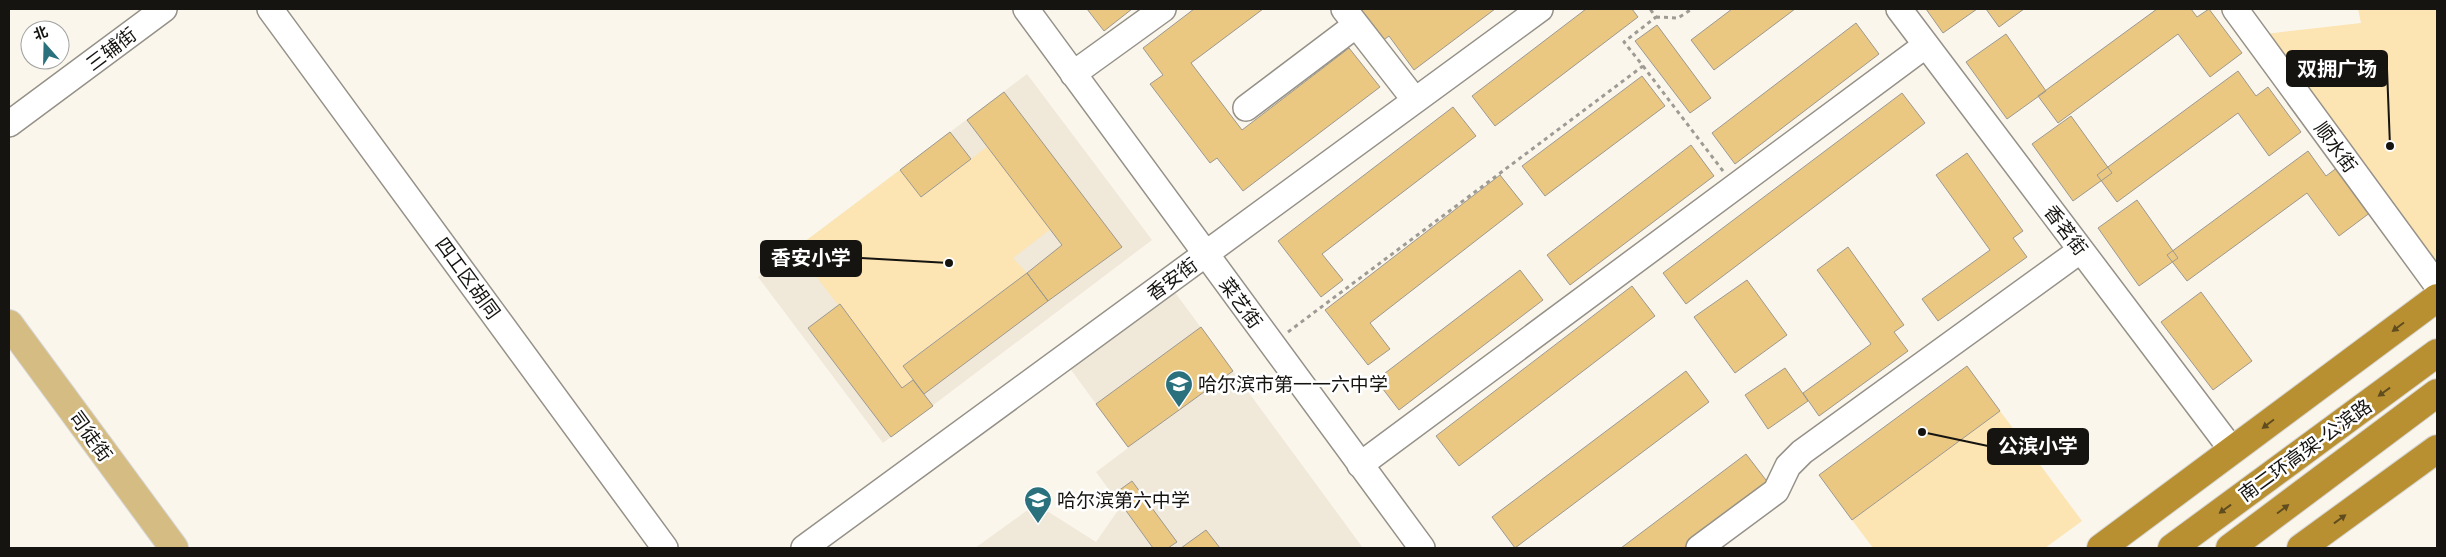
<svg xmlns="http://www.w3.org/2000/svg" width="2446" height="557" font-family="Signika,'Noto Sans SC',sans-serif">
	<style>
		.built { fill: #f0e8d8 }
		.green { fill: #fce4b3 }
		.building { fill: #eac882; stroke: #9d9890 }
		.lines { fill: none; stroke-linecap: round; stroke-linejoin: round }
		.minor-casing { stroke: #959188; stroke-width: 28 }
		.major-casing { stroke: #d5d5d4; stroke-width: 30 }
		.highway-casing { stroke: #d5d5d4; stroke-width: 30 }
		.path { stroke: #9e9b94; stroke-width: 3; stroke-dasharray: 4 4; stroke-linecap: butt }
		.minor { stroke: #fff; stroke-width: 25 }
		.major { stroke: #d5bc83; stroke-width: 28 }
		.highway { stroke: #b99031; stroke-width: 28 }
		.oneway { fill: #5f4c1f }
		.labels { text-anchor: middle; stroke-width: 5; stroke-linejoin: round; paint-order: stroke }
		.street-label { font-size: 19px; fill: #151411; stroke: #fff }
		.poi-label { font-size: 19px; fill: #151411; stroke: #fff; text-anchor: start }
		.leader { fill: none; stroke: #151411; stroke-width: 2 }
		.callout-dot { fill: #151411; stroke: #fff; stroke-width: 2 }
		.callout { fill: #151411; stroke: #151411; stroke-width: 2 }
		.callout-label { font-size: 20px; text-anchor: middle; font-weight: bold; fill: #fff }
	</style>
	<rect width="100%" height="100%" fill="#faf6ec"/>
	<path class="built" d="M1027,74L1152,240L883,443L758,277Z
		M1174,291L1363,548H975L1036,504L1096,542L1121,506L1096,472L1128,448L1069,367Z"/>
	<path class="green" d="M2358,9H2437V258L2426,264L2265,34L2361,23Z
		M988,146L1052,228L1013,258L1027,273L903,365L913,380L902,388L795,249L900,170L922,197Z
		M2000,411L2082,521L2045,548H1873L1852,520Z"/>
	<path class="building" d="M1087,9H1132L1104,31Z
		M1194,9H1263L1191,63L1242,130L1349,48L1380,87L1243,191L1217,158L1210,163L1150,84L1163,75L1143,48Z
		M1356,9H1495L1414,70L1389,36L1381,42Z
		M1586,9H1632L1638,17L1495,126L1472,96Z
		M1732,9H1795L1714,70L1691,40Z
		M1926,9H1977L1943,33Z
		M1986,9H2024L1999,27Z
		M2157,9H2191L2197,17L2209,9L2242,53L2210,77L2178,34L2058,123L2038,96Z
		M1856,23L1879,54L1735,164L1712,133Z
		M1657,25L1711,98L1690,113L1635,41Z
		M2006,34L2046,91L2007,119L1966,62Z
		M2238,71L2256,96L2268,87L2301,132L2269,156L2238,113L2117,202L2097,175Z
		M1642,76L1665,106L1545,196L1522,166Z
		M1004,92L1122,247L1048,301L1027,273L1062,245L967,120Z
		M1902,93L1925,123L1686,304L1663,273Z
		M1453,107L1476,136L1322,254L1343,280L1321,297L1278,241Z
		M2071,116L2112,173L2073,201L2032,144Z
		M950,132L971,159L921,197L900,170Z
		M1691,145L1714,176L1570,285L1547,255Z
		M2308,151L2326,176L2338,167L2371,212L2339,236L2307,193L2187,281L2167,255Z
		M1967,153L2023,231L2013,238L2027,257L1938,321L1922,299L1990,250L1936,175Z
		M1500,175L1523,204L1370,323L1390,349L1368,365L1325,310Z
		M2137,200L2178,258L2139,286L2098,228Z
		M1848,247L1904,325L1894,332L1908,351L1819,416L1803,393L1871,344L1817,270Z
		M1520,270L1543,300L1399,410L1376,380Z
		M1027,273L1048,301L924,394L903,366Z
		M1747,280L1787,335L1735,373L1694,317Z
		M1632,286L1655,316L1459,466L1436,436Z
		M2201,292L2252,361L2213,390L2161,322Z
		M840,304L902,388L913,380L933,406L891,437L808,328Z
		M1201,327L1233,371L1128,447L1096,404Z
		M1967,366L2000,411L1852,520L1819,475Z
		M1785,368L1808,401L1768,429L1745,395Z
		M1686,371L1709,402L1515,548L1492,517Z
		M1746,454L1769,484L1685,548H1621Z
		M1132,481L1177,542L1168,548H1153L1114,494Z
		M1206,530L1220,548H1181Z"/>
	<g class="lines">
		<g class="minor-casing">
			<path id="minor" d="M270,9L665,548
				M1026,9L1422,548
				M1344,9L1407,90
				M1899,9L2232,450
				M2235,9L2437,285
				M1073,74L1163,9
				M1246,108L1356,25
				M9,124L164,9
				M1360,465L1926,45
				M804,548L1540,9
				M1699,548L1776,491L1788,466L1802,452L2081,250"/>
		</g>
		<g class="major-casing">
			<path id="major" d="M9,324L174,548"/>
		</g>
		<g class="highway-casing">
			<path id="highway" d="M2101,548L2437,298
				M2172,548L2437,353
				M2230,548L2437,393
				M2301,548L2437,449"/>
		</g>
		<path class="path" d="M1656,17L1678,18L1692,9
			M1643,66L1723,171
			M1288,332L1643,66L1624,42L1656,17L1650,9"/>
		<use href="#minor" class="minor"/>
		<use href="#major" class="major"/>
		<use href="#highway" class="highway"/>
	</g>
	<defs><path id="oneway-solid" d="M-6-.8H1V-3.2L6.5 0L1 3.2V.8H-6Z" transform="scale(1.25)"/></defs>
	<g class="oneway">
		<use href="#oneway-solid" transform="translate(2398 327) rotate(143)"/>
		<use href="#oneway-solid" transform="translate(2384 392) rotate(144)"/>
		<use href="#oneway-solid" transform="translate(2268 424) rotate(143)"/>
		<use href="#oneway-solid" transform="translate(2225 509) rotate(144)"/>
		<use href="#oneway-solid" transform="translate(2283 509) rotate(-37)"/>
		<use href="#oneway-solid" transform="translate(2340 519) rotate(-36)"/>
	</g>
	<defs>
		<g id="school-pin" transform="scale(1.4375)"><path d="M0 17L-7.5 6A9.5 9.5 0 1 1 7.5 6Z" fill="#2a717d" stroke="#fff"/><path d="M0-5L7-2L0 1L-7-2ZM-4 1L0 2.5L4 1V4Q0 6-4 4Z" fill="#fff"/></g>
	</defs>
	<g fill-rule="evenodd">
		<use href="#school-pin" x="1179" y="384"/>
		<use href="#school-pin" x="1038" y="500"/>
	</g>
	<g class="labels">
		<g class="street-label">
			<text transform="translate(111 49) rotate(-37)" y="7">三辅街</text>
			<text transform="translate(2336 147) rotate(54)" y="7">顺水街</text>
			<text transform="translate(2066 230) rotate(53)" y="7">香茗街</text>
			<text transform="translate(468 278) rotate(54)" y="7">四工区胡同</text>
			<text transform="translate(1172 279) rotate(-36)" y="7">香安街</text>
			<text transform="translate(1241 303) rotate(54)" y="7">菜艺街</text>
			<text transform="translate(91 436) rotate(54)" y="7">司徒街</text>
			<text transform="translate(2305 450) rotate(-36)" y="7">南二环高架-公滨路</text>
		</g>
		<g class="poi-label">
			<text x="1198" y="391">哈尔滨市第一一六中学</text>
			<text x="1057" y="507">哈尔滨第六中学</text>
		</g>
	</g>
	<path class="leader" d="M2390 146L2387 69M949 263L861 258M1922 432L1988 446"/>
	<g class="callout-dot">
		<circle cx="2390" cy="146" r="5"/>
		<circle cx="949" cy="263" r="5"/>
		<circle cx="1922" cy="432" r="5"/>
	</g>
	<g class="callout">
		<rect x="2287" y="51" width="100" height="35" rx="5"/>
		<rect x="761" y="241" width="100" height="35" rx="5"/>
		<rect x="1988" y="429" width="100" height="35" rx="5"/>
	</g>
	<g class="callout-label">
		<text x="2337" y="76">双拥广场</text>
		<text x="811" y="265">香安小学</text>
		<text x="2038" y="453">公滨小学</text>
	</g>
	<rect width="2446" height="557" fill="none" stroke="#151411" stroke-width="20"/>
	<g transform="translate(45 45) rotate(340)"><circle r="24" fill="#ffffff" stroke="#a1a1a0"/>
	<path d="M0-4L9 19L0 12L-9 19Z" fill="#2a717d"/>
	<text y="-8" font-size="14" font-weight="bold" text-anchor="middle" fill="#151411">北</text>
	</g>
</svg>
